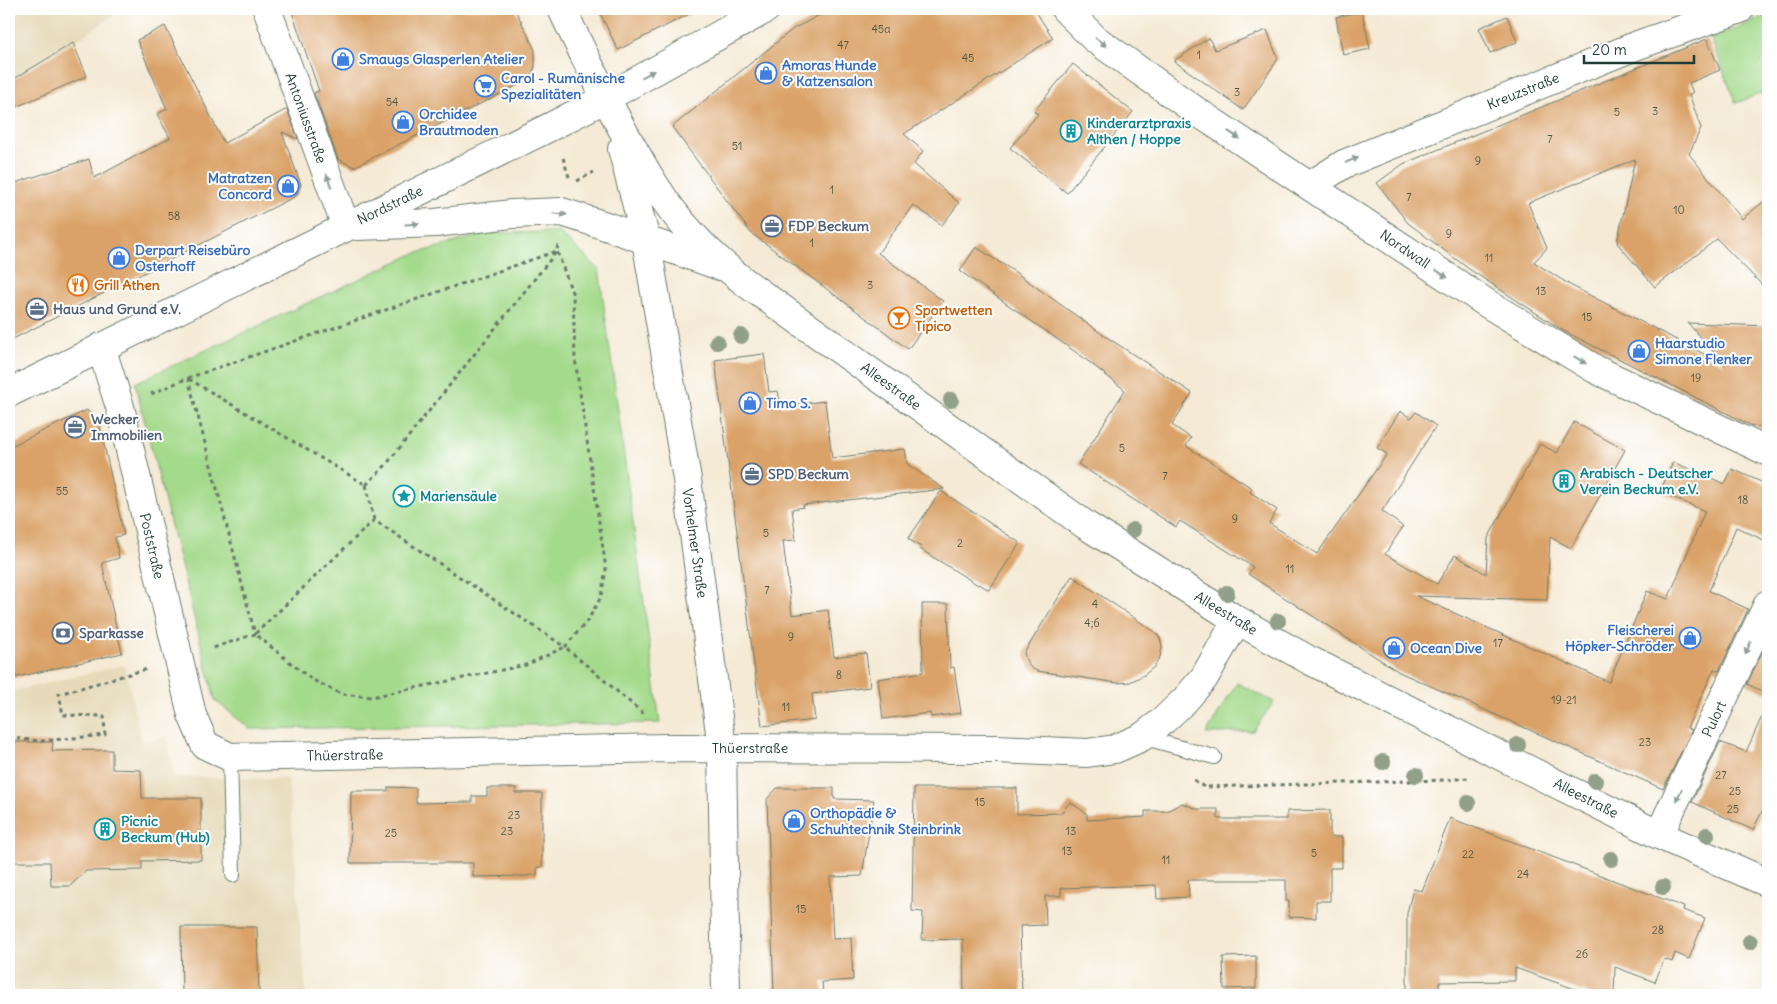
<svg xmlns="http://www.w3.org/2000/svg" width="1777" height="1004" font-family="Delius,sans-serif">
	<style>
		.built { fill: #e6daba }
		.green { fill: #a4da8b; stroke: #628c60 }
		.building { fill: #daa267 }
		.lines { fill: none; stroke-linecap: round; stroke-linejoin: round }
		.service-casing { stroke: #6a7a6c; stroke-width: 16 }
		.minor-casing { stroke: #6a7a6c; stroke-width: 30 }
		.tertiary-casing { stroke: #6a7a6c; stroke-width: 30 }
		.secondary-casing { stroke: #6a7a6c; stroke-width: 30 }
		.path { stroke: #6a7a6c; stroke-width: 3; stroke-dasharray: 4 4; stroke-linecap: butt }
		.service { stroke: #fff; stroke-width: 14 }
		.minor { stroke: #fff; stroke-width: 28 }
		.tertiary { stroke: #fff; stroke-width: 28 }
		.secondary { stroke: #fff; stroke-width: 28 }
		.tree { fill: #91a089 }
		.oneway { fill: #8f9e9a }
		.labels { text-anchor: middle; stroke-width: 4; stroke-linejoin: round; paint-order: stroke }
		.number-label { font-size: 11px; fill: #4e5641 }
		.shop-label { font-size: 14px; font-weight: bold; fill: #366cbe; stroke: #fff; text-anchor: start }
		.street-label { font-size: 14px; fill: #1f3d34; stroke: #fff }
		.culture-label { font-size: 14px; font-weight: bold; fill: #0d838f; stroke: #fff; text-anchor: start }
		.service-label { font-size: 14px; font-weight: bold; fill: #4e5e75; stroke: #fff; text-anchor: start }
		.food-label { font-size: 14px; font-weight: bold; fill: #c56008; stroke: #fff; text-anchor: start }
	</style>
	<rect width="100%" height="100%" fill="#fff"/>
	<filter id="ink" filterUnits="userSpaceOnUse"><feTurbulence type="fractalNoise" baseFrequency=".02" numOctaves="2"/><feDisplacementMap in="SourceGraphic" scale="10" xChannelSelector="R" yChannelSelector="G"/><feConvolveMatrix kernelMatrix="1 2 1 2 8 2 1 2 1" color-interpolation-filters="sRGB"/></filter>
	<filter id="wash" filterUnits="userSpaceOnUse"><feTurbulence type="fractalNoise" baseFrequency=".0096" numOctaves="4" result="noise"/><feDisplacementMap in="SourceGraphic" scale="20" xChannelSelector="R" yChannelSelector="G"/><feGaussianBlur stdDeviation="1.12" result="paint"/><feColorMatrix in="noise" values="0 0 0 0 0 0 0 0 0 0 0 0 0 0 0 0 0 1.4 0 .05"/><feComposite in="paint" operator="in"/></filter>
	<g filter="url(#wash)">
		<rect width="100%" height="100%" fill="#f4ead5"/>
		<path class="built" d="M9,9H123L73,43L9,81Z
			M124,665L142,742L167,736L174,777L288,779L306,995H9V692Z"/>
		<path class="green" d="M1768,15V58L1762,61L1768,78V91L1736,103L1711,39Z
			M559,232L599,269L660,723L250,729L215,700L135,383L411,255L487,233Z
			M1237,683L1274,702L1253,731L1206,734Z"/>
		<g id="blocks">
			<path class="building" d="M291,9H515L535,50V66L530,79L354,167L338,159L314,93L319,91Z
				M598,9H699L618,50Z
				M831,9H1034L1053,38L904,134L923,151L914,164L959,203L942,225L913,205L878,253L943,301L908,349L751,233L672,127L793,29Z
				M1362,11L1370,49L1343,55L1336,17Z
				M1507,16L1517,42L1490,53L1479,28Z
				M165,26L224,143L287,109L298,139L282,132L301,185L296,196L9,341V185L89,159L94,178L170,138L157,114L167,109L137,40Z
				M1267,30L1278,59L1243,110L1174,61L1209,38L1215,50Z
				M1707,39L1720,70L1689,83L1693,93L1689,94L1701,128L1689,154L1742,219L1768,198V291L1717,239L1655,287L1617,243L1635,159L1528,203L1547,248L1534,262L1570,285L1725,365L1688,323L1768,326V429L1750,425L1562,330L1469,269L1408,223L1377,183L1403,164Z
				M73,43L87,76L9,110V82Z
				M1073,64L1133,112L1067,193L1010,148L1038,114L1034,111Z
				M976,247L1015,272L1099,332L1192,393L1172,425L1191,438L1186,446L1252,488L1250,492L1277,510L1269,523L1317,554L1387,454L1377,448L1400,411L1411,418L1416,412L1436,426L1382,511L1403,527L1385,554L1437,584L1455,555L1486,574L1488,538L1540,444L1557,453L1574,422L1625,450L1571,548L1550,537L1547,600L1416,596L1609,682L1647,591L1668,599L1705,511L1660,492L1673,462L1725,484L1732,469L1768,485V542L1736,527L1709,591L1748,609L1719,671L1714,669L1687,728L1692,730L1663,789L1399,672L1248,574L1253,567L1180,521L1176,527L1078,464L1125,390L1084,358L960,271Z
				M764,354L769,392L778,391L781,406L825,401L832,458L905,449L907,464L944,489L803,505L804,507L792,509L796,540L783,541L792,615L828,610L834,657L866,653L870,687L812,694L815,720L762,726L715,360Z
				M87,410L99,422L124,535L115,537L119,558L102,563L122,653L9,679V447Z
				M941,491L1020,543L989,590L979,584L978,585L920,549L921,547L908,539Z
				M1072,576L1155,632L1160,638L1162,647L1160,657L1154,667L1144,675L1130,682L1118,683L1037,671L1031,668L1027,662L1024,653Z
				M922,604H948L950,668L954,667L961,713L931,717L930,713L883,719L878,679L923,672Z
				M1768,640V694L1747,684Z
				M1768,703V799L1753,830L1692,802L1720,742L1746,752Z
				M9,742H53L52,751L112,750V769L141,770L142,798H201V860L142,861V870L86,871L70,886H51L50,862H9Z
				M388,787L416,788V803L472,802V796H487V788H516L515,793H542V867H537V875H529L528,876L473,877V863H350L351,791H388Z
				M777,788H834V799L874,800L862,876L830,877L833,939L851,938L853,980L822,982L823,995H774L767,799Z
				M914,788H1017V814L1061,813L1070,802L1087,814V820L1145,817V811H1167L1182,803L1197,809H1218V819H1287V811L1330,810V837H1342V868H1330V901H1316V918L1289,917V901H1286V880H1188L1189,897L1157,899L1156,885L1061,888V896H1045L1046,925L1020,926L1022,995H964L963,939L922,940L923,912L912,911Z
				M1450,818L1684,907L1683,910L1705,918L1689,959L1675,953L1672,962L1664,959L1655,982L1615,967L1614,995H1592L1515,968V981L1439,982V995H1407V913L1413,889L1422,891Z
				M181,927H257L259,995H182Z
				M1256,956V988L1224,989L1223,957Z"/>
		</g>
	</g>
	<g filter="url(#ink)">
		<use href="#blocks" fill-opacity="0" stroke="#6a7a6c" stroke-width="1"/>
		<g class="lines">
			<g class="service-casing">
				<path id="service" d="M1142,737L1214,757
					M230,757L233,875"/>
			</g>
			<g class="minor-casing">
				<path id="minor" d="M267,9L346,227
					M1065,9L1095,39L1196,111L1488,304L1595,369L1768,452
					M606,98L766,9
					M1311,185L1344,164L1638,45L1740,9
					M101,347L120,407L192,715L205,745L230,757L666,748L997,749L1087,753L1115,749L1142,737L1164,720L1185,700L1204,678L1237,620
					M1659,835L1768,604"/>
			</g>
			<g class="tertiary-casing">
				<path id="tertiary" d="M646,240L687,479L722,748L726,995"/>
			</g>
			<g class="secondary-casing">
				<path id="secondary" d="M562,9C580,48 600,87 620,125C641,163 662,202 692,234C708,252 727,268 746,283L1087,526L1237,620L1309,660L1659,835L1768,883
					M622,149L646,240
					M357,226L435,223L512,214L562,212L603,225L720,266
					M9,393L552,126L606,98"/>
			</g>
			<path class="path" d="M563,158L570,180
				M577,181L594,172
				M188,378L255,634L210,649
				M189,379L366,485
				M151,394L188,378L557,251L573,295L575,359L606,569L601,597L588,620L565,647L374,520
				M366,485L385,466L557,251L558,244
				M366,485L374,520
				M374,520L255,634L311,679L341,694L371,697L526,665L565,647L645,715
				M9,738L42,741L105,735L104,716L63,715L59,694L147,669
				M1194,780L1204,787L1445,780L1468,778"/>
			<use href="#service" class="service"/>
			<use href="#minor" class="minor"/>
			<use href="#tertiary" class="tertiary"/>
			<use href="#secondary" class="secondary"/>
		</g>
		<g class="tree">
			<circle cx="741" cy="336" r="8"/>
			<circle cx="717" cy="342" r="8"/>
			<circle cx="951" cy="400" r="8"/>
			<circle cx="1133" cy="530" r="8"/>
			<circle cx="1227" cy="593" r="8"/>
			<circle cx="1278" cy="621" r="8"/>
			<circle cx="1518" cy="745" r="8"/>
			<circle cx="1383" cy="762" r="8"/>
			<circle cx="1416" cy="775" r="8"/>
			<circle cx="1595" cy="781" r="8"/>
			<circle cx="1468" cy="803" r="8"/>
			<circle cx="1707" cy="835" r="8"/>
			<circle cx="1611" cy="859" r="8"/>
			<circle cx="1663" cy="887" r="8"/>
			<circle cx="1750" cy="942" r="8"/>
		</g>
		<defs><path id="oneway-solid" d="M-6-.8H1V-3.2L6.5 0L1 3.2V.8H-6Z" transform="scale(1.25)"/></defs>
		<g class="oneway">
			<use href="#oneway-solid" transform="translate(1101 42) rotate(37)"/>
			<use href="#oneway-solid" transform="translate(648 74) rotate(-29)"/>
			<use href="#oneway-solid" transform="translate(1234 135) rotate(33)"/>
			<use href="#oneway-solid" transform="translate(1352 160) rotate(-22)"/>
			<use href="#oneway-solid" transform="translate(329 181) rotate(-110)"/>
			<use href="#oneway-solid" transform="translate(560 214) rotate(6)"/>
			<use href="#oneway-solid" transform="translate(412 224) rotate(-3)"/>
			<use href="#oneway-solid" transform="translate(1442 274) rotate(34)"/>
			<use href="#oneway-solid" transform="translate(1580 360) rotate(31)"/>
			<use href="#oneway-solid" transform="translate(1748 648) rotate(115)"/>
			<use href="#oneway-solid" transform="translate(1679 795) rotate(115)"/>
		</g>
	</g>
	<defs>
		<g id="shop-ring" transform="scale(1.125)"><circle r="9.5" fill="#fff" stroke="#3f7fe0" stroke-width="1.5"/><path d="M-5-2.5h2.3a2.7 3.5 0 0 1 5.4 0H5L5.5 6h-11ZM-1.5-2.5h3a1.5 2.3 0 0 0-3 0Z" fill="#3f7fe0"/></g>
		<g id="supermarket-ring" transform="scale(1.125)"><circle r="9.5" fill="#fff" stroke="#3f7fe0" stroke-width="1.5"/><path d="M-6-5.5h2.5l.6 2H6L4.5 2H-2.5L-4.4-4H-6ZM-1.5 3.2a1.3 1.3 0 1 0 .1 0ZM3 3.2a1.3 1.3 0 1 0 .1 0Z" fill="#3f7fe0"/></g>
		<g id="building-ring" transform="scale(1.125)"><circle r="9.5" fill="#fff" stroke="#0f9aa8" stroke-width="1.5"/><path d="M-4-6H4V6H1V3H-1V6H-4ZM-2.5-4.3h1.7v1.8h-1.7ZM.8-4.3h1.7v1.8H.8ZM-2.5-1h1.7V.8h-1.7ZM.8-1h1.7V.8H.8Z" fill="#0f9aa8"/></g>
		<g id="office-ring" transform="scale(1.125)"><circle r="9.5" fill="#fff" stroke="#5c6f8a" stroke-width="1.5"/><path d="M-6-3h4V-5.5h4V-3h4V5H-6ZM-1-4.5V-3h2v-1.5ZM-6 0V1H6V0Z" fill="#5c6f8a"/></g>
		<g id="restaurant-ring" transform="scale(1.125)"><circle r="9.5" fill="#fff" stroke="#e8710a" stroke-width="1.5"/><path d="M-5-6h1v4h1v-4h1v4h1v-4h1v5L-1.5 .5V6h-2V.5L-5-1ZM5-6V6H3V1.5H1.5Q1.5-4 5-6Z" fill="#e8710a"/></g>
		<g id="bar-ring" transform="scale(1.125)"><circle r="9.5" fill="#fff" stroke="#e8710a" stroke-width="1.5"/><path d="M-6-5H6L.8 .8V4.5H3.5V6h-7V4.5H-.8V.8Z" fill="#e8710a"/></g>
		<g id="sight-ring" transform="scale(1.125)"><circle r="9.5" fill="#fff" stroke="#0f9aa8" stroke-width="1.5"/><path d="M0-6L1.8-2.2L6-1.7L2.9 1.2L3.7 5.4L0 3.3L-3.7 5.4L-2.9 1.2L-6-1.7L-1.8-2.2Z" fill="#0f9aa8"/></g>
		<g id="bank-ring" transform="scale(1.125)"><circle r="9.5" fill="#fff" stroke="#5c6f8a" stroke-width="1.5"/><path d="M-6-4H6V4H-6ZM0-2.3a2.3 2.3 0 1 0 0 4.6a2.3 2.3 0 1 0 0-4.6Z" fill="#5c6f8a"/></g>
	</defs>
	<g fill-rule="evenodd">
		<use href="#shop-ring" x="343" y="59"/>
		<use href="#shop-ring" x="766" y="73"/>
		<use href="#supermarket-ring" x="485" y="86"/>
		<use href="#shop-ring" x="403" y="122"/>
		<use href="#building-ring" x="1071" y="131"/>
		<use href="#shop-ring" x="288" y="186"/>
		<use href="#office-ring" x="772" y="226"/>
		<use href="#shop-ring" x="119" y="258"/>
		<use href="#restaurant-ring" x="78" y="285"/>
		<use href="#office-ring" x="37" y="309"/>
		<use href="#bar-ring" x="899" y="318"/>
		<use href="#shop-ring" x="1639" y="351"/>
		<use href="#shop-ring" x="750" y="403"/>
		<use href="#office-ring" x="75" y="427"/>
		<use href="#office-ring" x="752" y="474"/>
		<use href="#building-ring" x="1564" y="481"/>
		<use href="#sight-ring" x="404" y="496"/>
		<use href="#bank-ring" x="63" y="633"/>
		<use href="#shop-ring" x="1690" y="638"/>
		<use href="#shop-ring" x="1394" y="648"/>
		<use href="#shop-ring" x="794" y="821"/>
		<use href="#building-ring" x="105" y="829"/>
	</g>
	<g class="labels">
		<g class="number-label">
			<text x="881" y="33">45a</text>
			<text x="843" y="49">47</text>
			<text x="1199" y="59">1</text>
			<text x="968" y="62">45</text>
			<text x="1237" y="96">3</text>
			<text x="392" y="106">54</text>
			<text x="1655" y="115">3</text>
			<text x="1617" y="116">5</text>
			<text x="1550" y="143">7</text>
			<text x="737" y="150">51</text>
			<text x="1478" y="165">9</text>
			<text x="832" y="194">1</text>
			<text x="1409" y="201">7</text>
			<text x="1679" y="214">10</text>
			<text x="174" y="220">58</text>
			<text x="1449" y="238">9</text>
			<text x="812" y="247">1</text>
			<text x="1489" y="262">11</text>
			<text x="870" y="289">3</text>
			<text x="1541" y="295">13</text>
			<text x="1587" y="321">15</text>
			<text x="1696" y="382">19</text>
			<text x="1122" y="452">5</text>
			<text x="1165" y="480">7</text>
			<text x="62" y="495">55</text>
			<text x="1743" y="504">18</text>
			<text x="1235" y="523">9</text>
			<text x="766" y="537">5</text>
			<text x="960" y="547">2</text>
			<text x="1290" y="573">11</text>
			<text x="767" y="594">7</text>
			<text x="1095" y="608">4</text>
			<text x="1092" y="627">4;6</text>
			<text x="791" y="641">9</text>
			<text x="1498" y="647">17</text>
			<text x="839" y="679">8</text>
			<text x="1564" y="704">19-21</text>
			<text x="786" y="711">11</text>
			<text x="1645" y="746">23</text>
			<text x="1721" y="779">27</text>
			<text x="1735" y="795">25</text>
			<text x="980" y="806">15</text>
			<text x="1733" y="813">25</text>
			<text x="514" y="819">23</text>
			<text x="507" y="835">23</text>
			<text x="1071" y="835">13</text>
			<text x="391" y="837">25</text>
			<text x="1067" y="855">13</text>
			<text x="1314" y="857">5</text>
			<text x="1468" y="858">22</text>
			<text x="1166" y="864">11</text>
			<text x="1523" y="878">24</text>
			<text x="801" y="913">15</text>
			<text x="1658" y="934">28</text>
			<text x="1582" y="958">26</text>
		</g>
		<g class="shop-label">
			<text x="359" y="64">Smaugs Glasperlen Atelier</text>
			<text x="782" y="70">Amoras Hunde<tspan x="782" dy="16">&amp; Katzensalon</tspan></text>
			<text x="501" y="83">Carol - Rumänische<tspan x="501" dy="16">Spezialitäten</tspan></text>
			<text x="419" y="119">Orchidee<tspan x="419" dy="16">Brautmoden</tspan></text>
			<text x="272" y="183" text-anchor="end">Matratzen<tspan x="272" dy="16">Concord</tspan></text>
			<text x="135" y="255">Derpart Reisebüro<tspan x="135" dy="16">Osterhoff</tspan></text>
			<text x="1655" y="348">Haarstudio<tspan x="1655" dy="16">Simone Flenker</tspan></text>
			<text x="766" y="408">Timo S.</text>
			<text x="1674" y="635" text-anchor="end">Fleischerei<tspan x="1674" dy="16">Höpker-Schröder</tspan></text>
			<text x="1410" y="653">Ocean Dive</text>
			<text x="810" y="818">Orthopädie &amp;<tspan x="810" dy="16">Schuhtechnik Steinbrink</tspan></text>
		</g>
		<g class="street-label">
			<text transform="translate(1523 91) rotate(-22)" y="5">Kreuzstraße</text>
			<text transform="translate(306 118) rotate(70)" y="5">Antoniusstraße</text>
			<text transform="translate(390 205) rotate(-26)" y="5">Nordstraße</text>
			<text transform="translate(1405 249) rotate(34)" y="5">Nordwall</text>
			<text transform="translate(891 386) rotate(36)" y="5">Alleestraße</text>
			<text transform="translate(695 543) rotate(82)" y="5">Vorhelmer Straße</text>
			<text transform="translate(152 546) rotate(77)" y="5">Poststraße</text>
			<text transform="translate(1226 613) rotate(31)" y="5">Alleestraße</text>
			<text transform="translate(1714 719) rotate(-65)" y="5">Pulort</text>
			<text x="750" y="753">Thüerstraße</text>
			<text transform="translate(345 755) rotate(-1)" y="5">Thüerstraße</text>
			<text transform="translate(1586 798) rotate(27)" y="5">Alleestraße</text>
		</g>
		<g class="culture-label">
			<text x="1087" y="128">Kinderarztpraxis<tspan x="1087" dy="16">Althen / Hoppe</tspan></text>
			<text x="1580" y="478">Arabisch - Deutscher<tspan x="1580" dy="16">Verein Beckum e.V.</tspan></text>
			<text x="420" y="501">Mariensäule</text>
			<text x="121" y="826">Picnic<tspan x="121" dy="16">Beckum (Hub)</tspan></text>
		</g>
		<g class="service-label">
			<text x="788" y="231">FDP Beckum</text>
			<text x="53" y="314">Haus und Grund e.V.</text>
			<text x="91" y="424">Wecker<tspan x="91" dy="16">Immobilien</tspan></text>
			<text x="768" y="479">SPD Beckum</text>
			<text x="79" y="638">Sparkasse</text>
		</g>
		<g class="food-label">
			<text x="94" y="290">Grill Athen</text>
			<text x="915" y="315">Sportwetten<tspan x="915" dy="16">Tipico</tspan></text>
		</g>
	</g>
	<rect width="1777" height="1004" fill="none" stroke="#fff" stroke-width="30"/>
	<path d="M1584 55v8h110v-8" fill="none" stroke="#1f3d34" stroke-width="2.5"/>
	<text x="1592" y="55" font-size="15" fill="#1f3d34" stroke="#ffffff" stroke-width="4" paint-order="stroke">20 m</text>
</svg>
